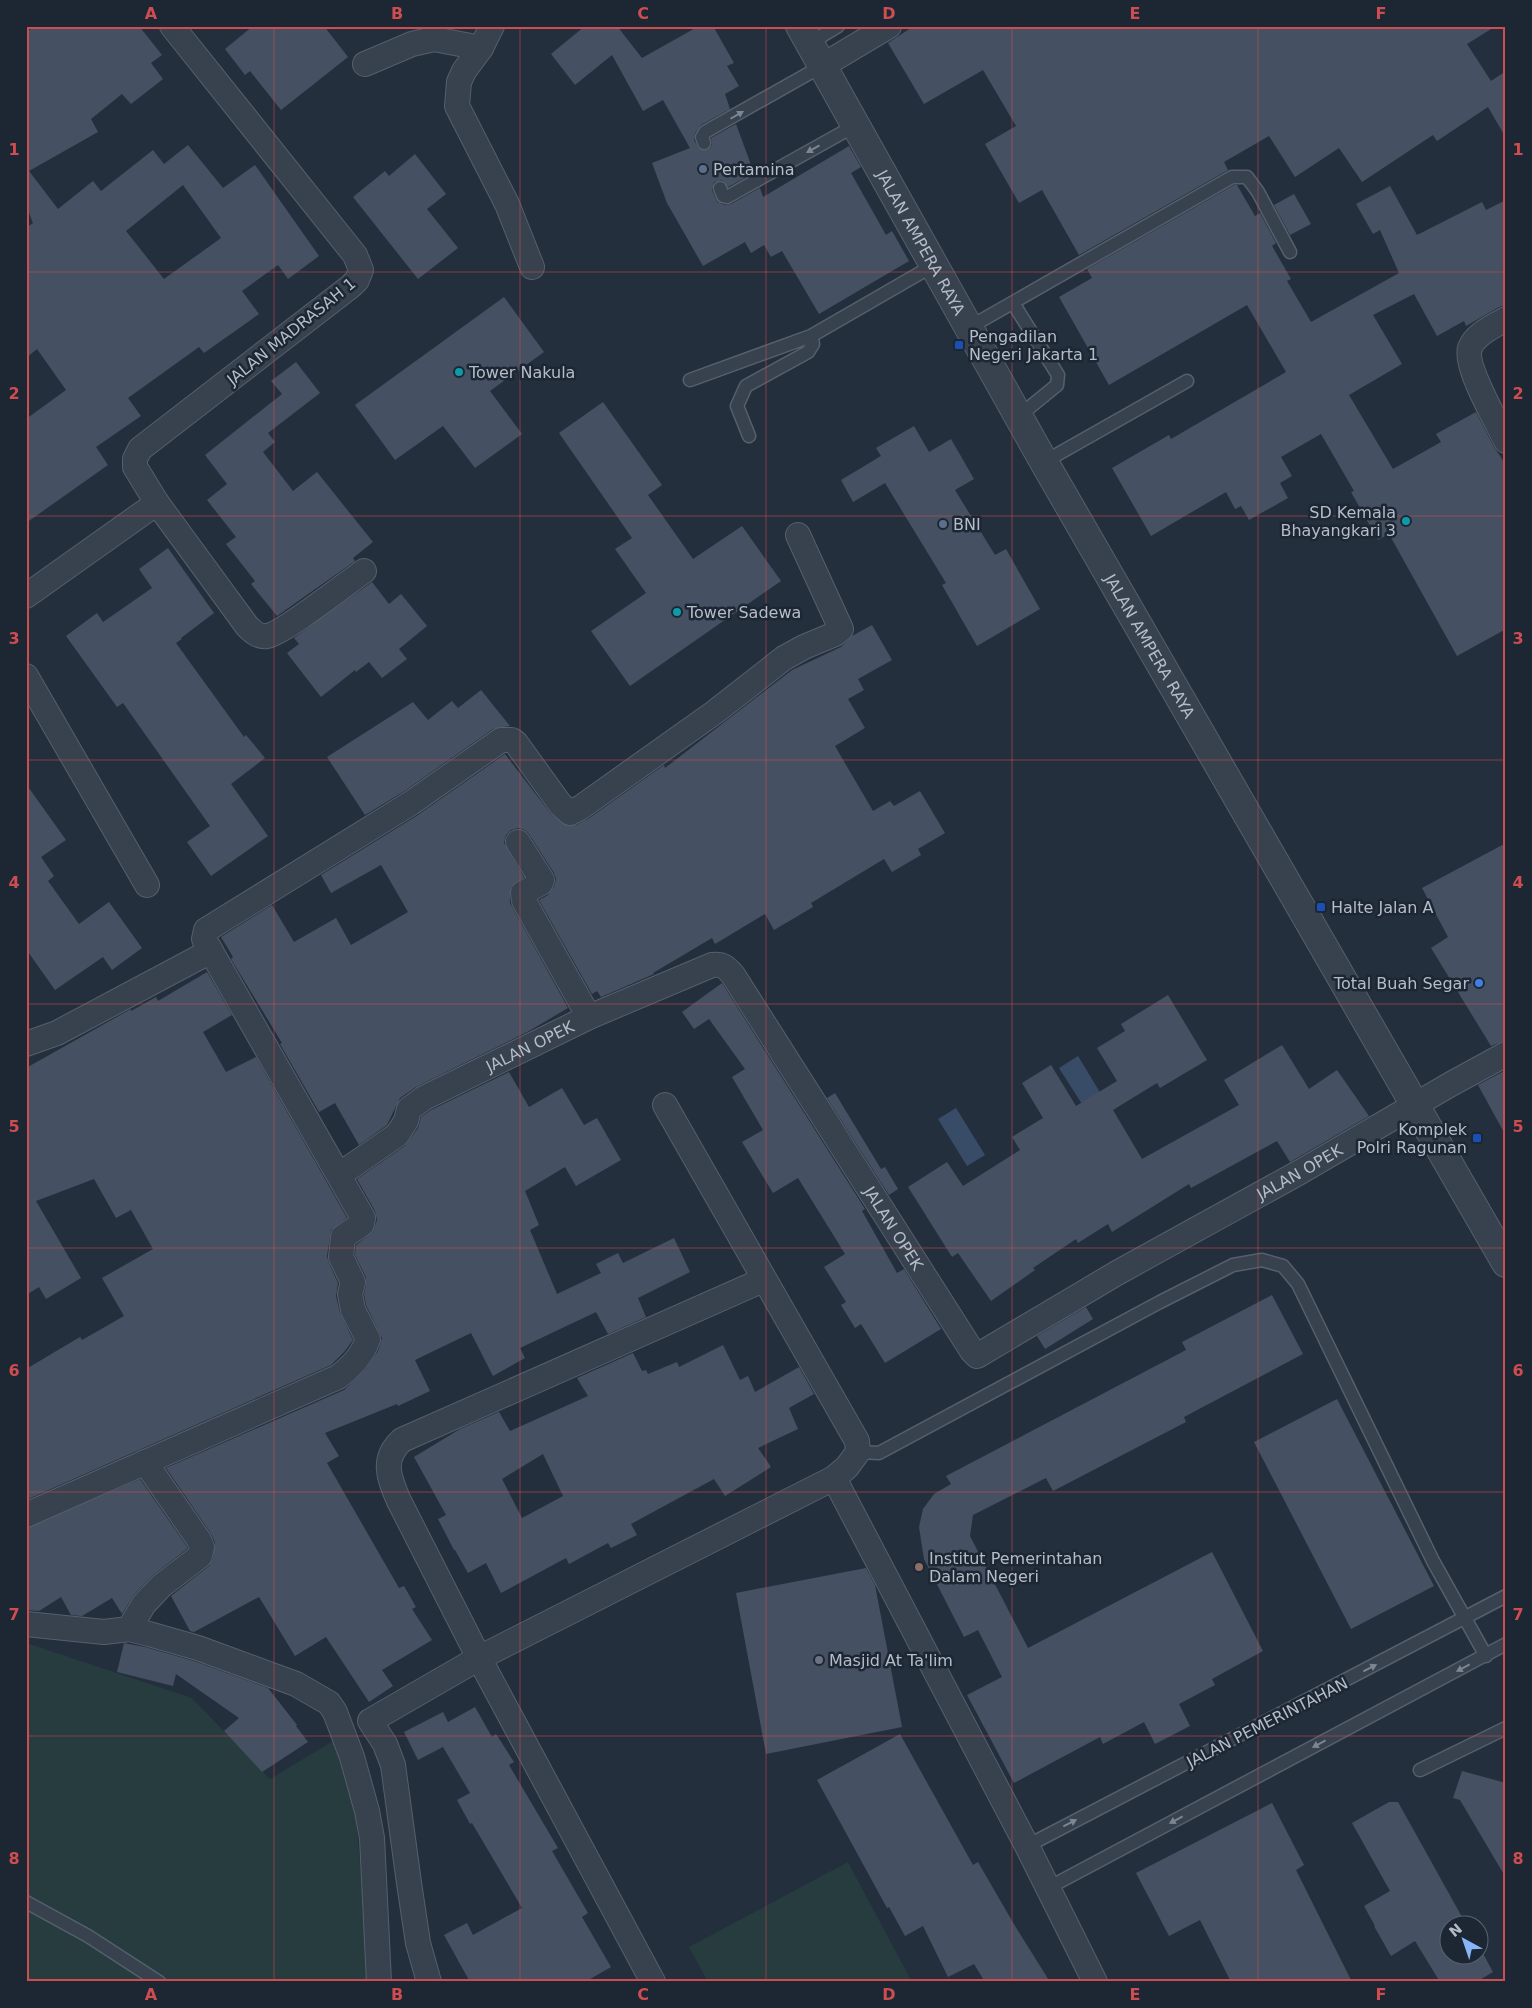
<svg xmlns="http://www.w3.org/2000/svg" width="1532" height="2008" font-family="'DejaVu Sans',sans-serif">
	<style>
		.green { fill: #263c3f }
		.water { fill: #394c67 }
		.building { fill: #455162; fill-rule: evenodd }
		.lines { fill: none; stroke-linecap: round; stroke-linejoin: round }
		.service-casing { stroke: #565f6c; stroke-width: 15 }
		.minor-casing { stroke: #565f6c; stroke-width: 26 }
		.tertiary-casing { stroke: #565f6c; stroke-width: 30 }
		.service { stroke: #38414e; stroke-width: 12 }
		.minor { stroke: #38414e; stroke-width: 24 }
		.tertiary { stroke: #38414e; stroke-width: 28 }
		.oneway { fill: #7c8592 }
		.grid { fill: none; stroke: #ce4d50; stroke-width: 1; stroke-opacity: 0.55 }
		.service-dot { fill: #5c6f8a; stroke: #1d2633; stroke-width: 2 }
		.transit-dot { fill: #1a4fb4; stroke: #1d2633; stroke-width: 2 }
		.culture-dot { fill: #0f9aa8; stroke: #1d2633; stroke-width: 2 }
		.shop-dot { fill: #3f7fe0; stroke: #1d2633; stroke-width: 2 }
		.education-dot { fill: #8d6e63; stroke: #1d2633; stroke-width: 2 }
		.worship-dot { fill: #6b7280; stroke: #1d2633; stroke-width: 2 }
		.labels { text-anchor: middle; stroke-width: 5; stroke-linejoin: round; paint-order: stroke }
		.poi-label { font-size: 16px; fill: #b4bcc9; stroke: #1d2633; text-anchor: start }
		.street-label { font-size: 16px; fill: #b4bcc9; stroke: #1d2633 }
		.neatline { fill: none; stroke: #ce4d50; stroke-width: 2 }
		.grid-label { font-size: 16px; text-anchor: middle; font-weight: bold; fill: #ce4d50 }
	</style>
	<rect width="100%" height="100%" fill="#242f3e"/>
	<path class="green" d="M26,1643L192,1698L270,1779L348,1732L371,1982H26Z
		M848,1862L912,1982H708L689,1947Z"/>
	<path class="water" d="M1078,1056L1107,1104L1089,1115L1059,1068Z
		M956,1108L985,1155L967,1166L938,1119Z"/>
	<path class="building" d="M36,26H139L162,55L151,63L163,79L131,104L122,94L91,119L98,132L29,171L58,209L93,181L101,191L153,150L164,164L188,145L223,188L255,165L319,256L288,279L278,265L242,291L259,314L204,353L199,347L128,398L141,416L96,447L108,465L26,523V419L66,390L37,349L26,358V228L33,223L26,205V32ZM183,185L221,238L164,279L126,231Z
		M253,26H324L348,57L281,110L250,71L245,75L225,49Z
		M585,26H617L642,58L699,26H713L734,63L727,66L739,86L725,94L730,109L701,125L695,133L694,140L699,149L707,150L712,145L711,138L736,124L754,173L728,187L722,180L714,182L712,190L717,202L725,205L731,204L760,188L763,197L849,146L861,167L851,173L886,235L892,231L909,261L819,314L782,251L771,257L764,245L751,253L745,242L703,266L667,203L652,163L690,148L663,100L643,111L612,55L575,85L551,54Z
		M914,26H1496L1467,44L1491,81L1506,71V138L1488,107L1437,141L1433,135L1362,182L1339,148L1295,177L1269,136L1224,162L1228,170L1079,255L1042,190L1019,203L985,144L1016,126L983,70L924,104L888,43Z
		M415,154L446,194L427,209L458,248L418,279L353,197L385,171L389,176Z
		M1234,185H1237L1255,216L1260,213L1276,243L1272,246L1291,279L1287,281L1311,322L1399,273L1380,230L1373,234L1356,204L1390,186L1417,235L1482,202L1486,210L1506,200V305L1499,307L1466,326L1464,321L1437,336L1414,294L1373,315L1402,364L1349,395L1393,469L1441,442L1436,434L1476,412L1494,447L1506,465V629L1457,656L1389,534L1378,540L1351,492L1354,491L1321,434L1281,457L1292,476L1280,483L1288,498L1249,520L1241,506L1235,509L1226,492L1151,536L1112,468L1169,435L1171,439L1286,372L1247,305L1109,385L1059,297L1092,278L1087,269Z
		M1294,194L1311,224L1290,235L1274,205Z
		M504,297L544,352L490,391L522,434L475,468L443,426L395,460L355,405Z
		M296,362L320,393L268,433L275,442L263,452L293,491L317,472L373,542L353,558L355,561L277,616L251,584L255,581L226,544L236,537L207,500L227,484L205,455L282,394L271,381Z
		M603,402L662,485L648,495L693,559L742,526L781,581L630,686L591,631L646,593L615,549L632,538L559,433Z
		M914,426L929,452L951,439L974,479L955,490L995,555L1006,549L1040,609L977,646L942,585L946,583L885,483L853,502L841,480L881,456L876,448Z
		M168,548L214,613L181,638L182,639L176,643L244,737L246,735L265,758L231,784L268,836L211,876L187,842L210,826L123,703L117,707L66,636L97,613L103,622L152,588L139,569Z
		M372,582L389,604L401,594L427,626L399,649L407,659L382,678L369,662L356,672L355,670L321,697L287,653L299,644L294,638Z
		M872,625L892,660L858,679L864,690L848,699L865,728L835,746L873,811L890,801L894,806L920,791L945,833L918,849L921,855L892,872L884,859L811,903L813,907L774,930L765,914L715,944L712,938L653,973L654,974L601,997L597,991L592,994L539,900L548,895L554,887L556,879L554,873L529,834L525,830L518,828L511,830L506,835L504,843L524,877L511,887L510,903L568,1008L529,1031L416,1087L400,1098L387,1125L359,1145L335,1103L319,1112L280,1044L282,1043L231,959L233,957L221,937L272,905L294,942L336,918L351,945L408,912L381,865L331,893L321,875L418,815L505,754L551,814L568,826L576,825L588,819L664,765L665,768L792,670L841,647L852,636Z
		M481,690L510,726L493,729L403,792L365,815L327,757L413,702L428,720L452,701L458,708Z
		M26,784L66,840L41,857L54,876L48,881L79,924L109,902L142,948L112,970L103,957L55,990L26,949Z
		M1506,843V1040L1491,1046L1431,948L1448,937L1422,888Z
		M207,972L232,1015L203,1032L226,1072L256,1057L347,1218L331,1230L327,1256L329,1263L338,1283L336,1296L340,1313L353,1340L345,1351L331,1365L26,1500V1369L80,1337L82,1340L124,1316L102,1278L153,1249L131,1210L116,1218L94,1179L36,1201L81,1278L46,1299L39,1287L26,1295V1068L131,1009V1011L156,997L158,1001Z
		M722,983L865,1209L862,1211L897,1273L904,1269L941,1329L885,1363L861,1324L855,1328L841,1305L846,1302L824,1267L845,1254L798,1178L773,1193L742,1142L763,1130L732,1077L745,1069L709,1019L694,1029L682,1012Z
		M1168,995L1207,1060L1160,1088L1157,1083L1113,1110L1142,1159L1239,1105L1224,1080L1282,1045L1309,1089L1337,1070L1369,1116L1290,1162L1277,1141L1191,1188L1189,1184L1112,1232L1108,1224L1078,1243L1076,1239L1033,1268L1035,1270L991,1301L958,1253L952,1257L908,1187L947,1162L963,1186L1020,1150L1012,1137L1043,1118L1022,1083L1051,1065L1076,1106L1117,1081L1097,1048L1125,1031L1121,1024Z
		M1506,1070V1136L1478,1085Z
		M509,1072L529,1107L562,1088L584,1125L597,1118L621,1160L576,1186L565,1167L525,1191L539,1225L530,1230L557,1294L601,1273L596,1264L618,1253L623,1263L674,1238L690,1272L638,1298L646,1317L608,1334L596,1312L520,1348L525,1358L493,1376L471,1333L415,1360L430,1391L398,1406L397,1404L325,1433L339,1456L327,1463L399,1588L404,1586L416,1607L412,1609L432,1640L382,1670L393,1686L369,1702L326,1637L295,1656L259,1597L194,1632L190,1631L171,1596L209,1566L213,1559L215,1542L210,1532L166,1468L344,1390L366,1369L378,1351L382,1338L366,1305L364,1294L366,1285V1277L355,1255L356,1245L373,1232L377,1220L375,1211L357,1179L405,1146L418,1128L421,1117L431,1110Z
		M835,1093L881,1169L885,1167L898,1189L889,1195L827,1098Z
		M1272,1295L1303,1354L1184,1417L1186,1422L1053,1491L1046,1478L973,1515L970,1536L1028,1648L1212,1552L1263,1651L1212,1679L1215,1685L1179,1704L1190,1726L1155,1744L1144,1722L1103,1744L1100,1737L1014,1783L967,1695L1002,1677L978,1630L964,1637L924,1559L919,1527L923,1509L934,1494L951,1484L946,1476L1186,1350L1182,1342Z
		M1086,1307L1093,1319L1045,1349L1037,1336Z
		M723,1345L740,1380L748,1376L755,1392L799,1367L814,1394L789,1408L798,1429L758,1448L771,1467L725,1496L714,1479L631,1524L637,1535L611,1548L608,1543L569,1564L566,1558L501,1593L486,1563L468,1573L455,1550H454L438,1519L446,1515L414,1457L460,1429L499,1412L510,1431L588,1396L577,1378L633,1353L642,1371L646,1370L648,1374L677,1362L679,1367ZM543,1454L563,1496L522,1518L502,1479Z
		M1337,1399L1434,1586L1351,1629L1254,1442Z
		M140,1479L188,1548L151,1577L134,1595L122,1614L112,1598L82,1616L71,1615L61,1597L39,1611L26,1610V1528Z
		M866,1568L875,1585L902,1727L766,1754L736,1593Z
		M124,1643L145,1647L194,1661L268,1688L297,1725L296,1726L308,1742L262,1772L224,1731L239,1718L176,1674L173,1686L117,1672Z
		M475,1707L492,1737L496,1734L514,1762L509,1765L558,1848L552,1851L588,1913L582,1917L611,1967L585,1982H470L444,1935L467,1923L473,1935L522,1908L472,1823L470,1824L457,1800L470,1793L443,1747L418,1760L404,1732L443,1712L448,1722Z
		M900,1734L973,1865L978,1862L1015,1926L1050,1982H985L974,1964L948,1977L923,1926L905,1936L889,1907L887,1908L817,1780Z
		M1462,1771L1506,1783V1878L1460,1800L1453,1798Z
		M1389,1802H1398L1467,1926H1450V1956H1480V1948L1493,1972L1476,1982H1440L1415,1941L1391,1956L1374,1926H1375L1364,1906L1390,1891L1352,1823Z
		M1272,1803L1304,1865L1296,1870L1352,1982H1231L1200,1920L1169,1936L1136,1873Z"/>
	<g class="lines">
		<g class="service-casing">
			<path id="service" d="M810,43L838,26
				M704,143L702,137L705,132L822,66
				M720,188L723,196L727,197L856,125
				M1013,303L1058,375L1057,385L1019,416
				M970,327L1232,177H1247L1258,192L1290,252
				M690,380L811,336L934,265
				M749,436L737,406L746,386L808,352L813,344L811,336
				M1044,462L1187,381
				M858,1452L879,1453L1160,1302L1233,1265L1262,1260L1283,1266L1298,1284L1433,1561L1486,1656
				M1420,1770L1506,1728
				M1027,1846L1506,1596
				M1048,1888L1506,1644
				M26,1902L88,1936L159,1982"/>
		</g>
		<g class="minor-casing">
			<g id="minor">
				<path d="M172,26L355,255L361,270L357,280L351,286L140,449L135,459V467L157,503L247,626C253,632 258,637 267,636C282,634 347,583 364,571"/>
				<path d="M492,26L481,48L464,71L459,82L457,106L507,204L532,267"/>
				<path d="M365,64L412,44L434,39L481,48"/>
				<path d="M822,66L889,26"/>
				<path d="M1506,319C1494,326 1475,334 1470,348C1464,366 1497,422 1506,441"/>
				<path d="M26,596L157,503"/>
				<path d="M26,676L147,885"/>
				<path d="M518,842L542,880L541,883L523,893L524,901L589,1017"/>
				<path d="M26,1044L57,1033L211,951"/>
				<path id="s1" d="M339,1175L397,1135L406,1121L409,1109L424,1098L589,1017L712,965C723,964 726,967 733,975L972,1351L977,1356L1117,1273L1300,1172L1451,1084L1506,1054"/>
				<path d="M834,1478L1027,1846L1095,1982"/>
				<path d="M26,1515L338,1377C352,1366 362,1356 368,1339L353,1310L350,1294L353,1282L341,1257L343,1237L362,1224L363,1218L204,939L206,930L411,803L501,740H512L516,743L560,804L570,813L580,808L715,712L784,658L804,647L835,634L841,629L798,535"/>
				<path d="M26,1624L104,1632L129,1629L149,1634L198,1648L296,1684L329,1703L335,1712L352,1757L367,1811L372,1838L379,1982"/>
				<path d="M129,1629L144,1604L161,1586L200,1556L202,1547L199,1540L145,1462"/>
				<path d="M429,1982L418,1943L409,1883L393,1765L385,1744L370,1721L479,1658L834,1478L847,1467L858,1452L857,1441L665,1105"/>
				<path d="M653,1982L479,1658L399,1501C389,1478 381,1459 402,1440L763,1280"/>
			</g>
		</g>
		<g class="tertiary-casing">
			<g id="tertiary">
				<path id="s2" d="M800,26L1044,462L1506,1263"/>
			</g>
		</g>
		<use href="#service" class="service"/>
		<use href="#minor" class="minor"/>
		<use href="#tertiary" class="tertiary"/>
	</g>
	<defs><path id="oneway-solid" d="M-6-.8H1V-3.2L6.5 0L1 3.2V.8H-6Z" transform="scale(1.25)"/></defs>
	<g class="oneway">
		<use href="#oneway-solid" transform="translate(737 115) rotate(-30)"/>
		<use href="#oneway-solid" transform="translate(813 149) rotate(151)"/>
		<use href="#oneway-solid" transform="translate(1370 1668) rotate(-27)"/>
		<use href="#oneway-solid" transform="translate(1463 1668) rotate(152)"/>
		<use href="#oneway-solid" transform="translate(1319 1744) rotate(152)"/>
		<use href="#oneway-solid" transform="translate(1176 1820) rotate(152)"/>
		<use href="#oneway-solid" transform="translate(1070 1823) rotate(-27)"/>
	</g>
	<path class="grid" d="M274,26V1982M520,26V1982M766,26V1982M1012,26V1982M1258,26V1982M26,272H1506M26,516H1506M26,760H1506M26,1004H1506M26,1248H1506M26,1492H1506M26,1736H1506"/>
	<g class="service-dot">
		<circle cx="703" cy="169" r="5"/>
		<circle cx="943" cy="524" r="5"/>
	</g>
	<g class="transit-dot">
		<rect x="954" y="340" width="10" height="10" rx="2.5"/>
		<rect x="1316" y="902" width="10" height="10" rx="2.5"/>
		<rect x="1472" y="1133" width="10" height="10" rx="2.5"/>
	</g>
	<g class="culture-dot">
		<circle cx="459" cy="372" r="5"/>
		<circle cx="1406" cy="521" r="5"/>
		<circle cx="677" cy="612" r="5"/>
	</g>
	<circle class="shop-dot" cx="1479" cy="983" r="5"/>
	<circle class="education-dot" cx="919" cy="1567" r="5"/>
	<circle class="worship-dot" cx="819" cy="1660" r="5"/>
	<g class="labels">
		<g class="poi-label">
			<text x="713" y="175">Pertamina</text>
			<text x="969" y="342">Pengadilan<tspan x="969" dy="18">Negeri Jakarta 1</tspan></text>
			<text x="469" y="378">Tower Nakula</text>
			<text x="1396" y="518" text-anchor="end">SD Kemala<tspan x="1396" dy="18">Bhayangkari 3</tspan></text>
			<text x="953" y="530">BNI</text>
			<text x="687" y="618">Tower Sadewa</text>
			<text x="1331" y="913">Halte Jalan A</text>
			<text x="1469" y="989" text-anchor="end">Total Buah Segar</text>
			<text x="1467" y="1135" text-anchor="end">Komplek<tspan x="1467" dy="18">Polri Ragunan</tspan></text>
			<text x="929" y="1564">Institut Pemerintahan<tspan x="929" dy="18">Dalam Negeri</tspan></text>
			<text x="829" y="1666">Masjid At Ta'lim</text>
		</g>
		<g class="street-label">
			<text dy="6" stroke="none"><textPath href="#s2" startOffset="248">JALAN AMPERA RAYA</textPath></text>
			<text transform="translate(291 331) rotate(-39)" y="6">JALAN MADRASAH 1</text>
			<text dy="6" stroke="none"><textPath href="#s2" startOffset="712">JALAN AMPERA RAYA</textPath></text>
			<text dy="6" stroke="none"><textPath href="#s1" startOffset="236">JALAN OPEK</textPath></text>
			<text dy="6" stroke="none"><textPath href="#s1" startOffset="1284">JALAN OPEK</textPath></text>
			<text dy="6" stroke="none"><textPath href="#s1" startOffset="760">JALAN OPEK</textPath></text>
			<text transform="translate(1267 1722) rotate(-27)" y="6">JALAN PEMERINTAHAN</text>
		</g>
	</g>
	<rect width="1532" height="2008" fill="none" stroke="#1d2633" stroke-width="55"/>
	<g transform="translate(1464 1940) rotate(320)"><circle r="24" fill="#1d2633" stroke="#59626f"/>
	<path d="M0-4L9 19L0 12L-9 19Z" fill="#8ab4f8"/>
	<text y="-8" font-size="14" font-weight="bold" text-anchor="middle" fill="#b4bcc9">N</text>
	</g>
	<rect x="28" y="28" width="1476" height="1952" class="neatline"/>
	<g class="grid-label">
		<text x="151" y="19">A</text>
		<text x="397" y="19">B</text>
		<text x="643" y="19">C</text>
		<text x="889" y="19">D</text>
		<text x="1135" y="19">E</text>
		<text x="1381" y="19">F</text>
		<text x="14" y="155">1</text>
		<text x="1518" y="155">1</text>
		<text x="14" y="399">2</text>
		<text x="1518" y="399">2</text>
		<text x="14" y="644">3</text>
		<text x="1518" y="644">3</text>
		<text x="14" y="888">4</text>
		<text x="1518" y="888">4</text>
		<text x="14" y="1132">5</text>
		<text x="1518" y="1132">5</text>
		<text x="14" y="1376">6</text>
		<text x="1518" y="1376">6</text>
		<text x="14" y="1620">7</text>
		<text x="1518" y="1620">7</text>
		<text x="14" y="1864">8</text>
		<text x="1518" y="1864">8</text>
		<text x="151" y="2000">A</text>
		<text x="397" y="2000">B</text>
		<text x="643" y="2000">C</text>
		<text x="889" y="2000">D</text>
		<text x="1135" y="2000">E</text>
		<text x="1381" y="2000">F</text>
	</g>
</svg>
